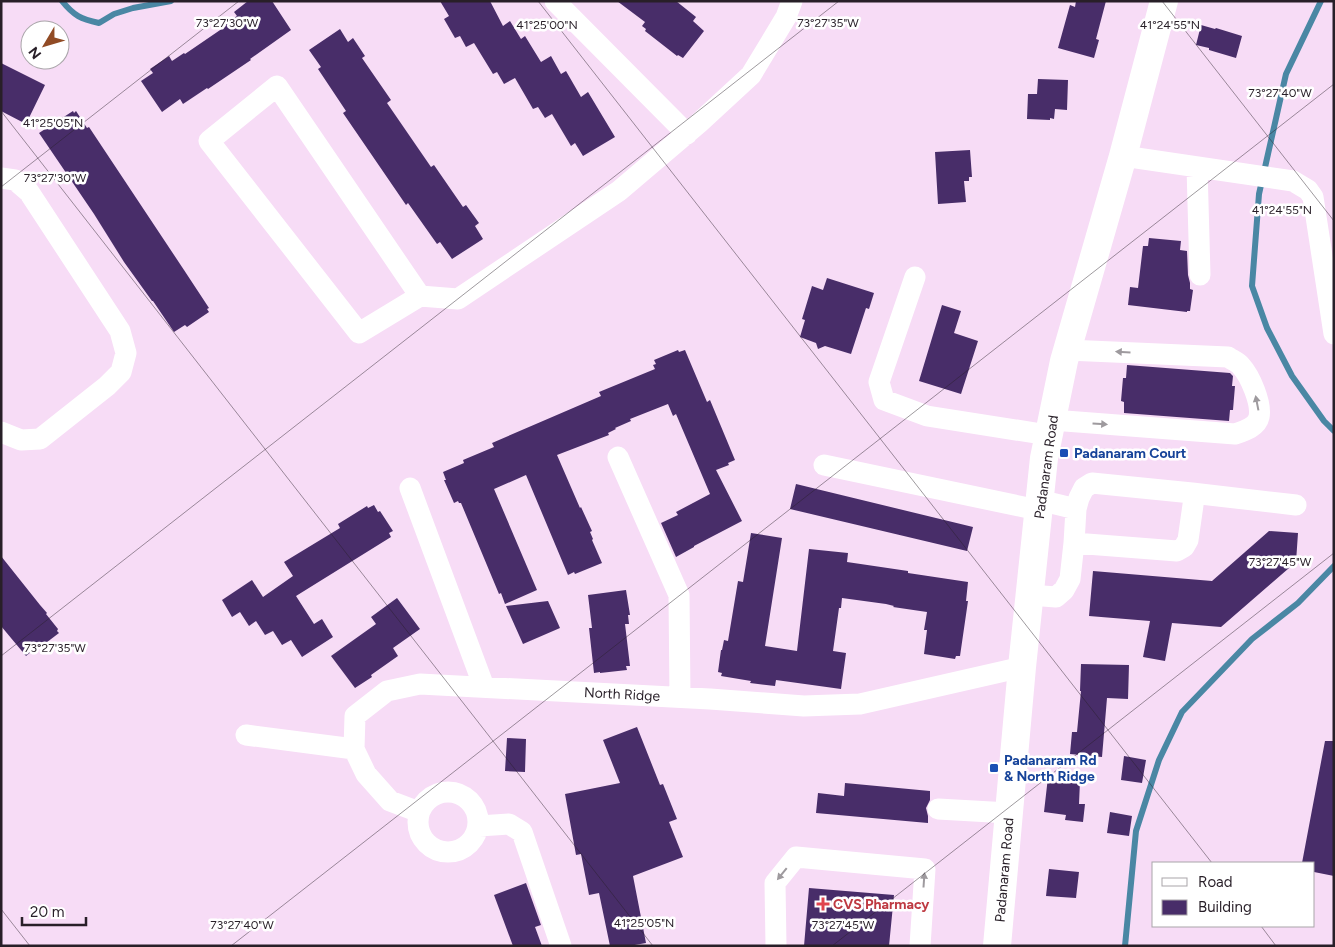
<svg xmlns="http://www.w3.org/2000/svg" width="1335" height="947" font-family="Figtree,sans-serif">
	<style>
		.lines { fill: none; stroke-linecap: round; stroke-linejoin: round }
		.stream { stroke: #4a87a4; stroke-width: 6 }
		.building { fill: #482d69 }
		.minor { stroke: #fff; stroke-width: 21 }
		.major { stroke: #fff; stroke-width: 28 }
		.oneway { fill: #9e9a9e }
		.ticks { fill: none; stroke: #281f28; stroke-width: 1; stroke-opacity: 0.45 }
		.transit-dot { fill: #1a4fb4; stroke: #fff; stroke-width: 2 }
		.health-dot { fill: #e0444e; stroke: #fff; stroke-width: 2 }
		.labels { text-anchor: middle; stroke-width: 5; stroke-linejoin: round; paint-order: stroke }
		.transit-label { font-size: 14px; font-weight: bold; fill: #164399; stroke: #fff; text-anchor: start }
		.street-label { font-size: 14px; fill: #281f28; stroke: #fff }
		.health-label { font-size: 14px; font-weight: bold; fill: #be3a42; stroke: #fff; text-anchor: start }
		.ticks-label { font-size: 12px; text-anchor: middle; fill: #281f28; stroke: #fff; stroke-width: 5; stroke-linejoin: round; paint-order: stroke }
	</style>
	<rect width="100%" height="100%" fill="#f7dcf6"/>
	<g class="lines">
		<path class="stream" d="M62,1C74,16 81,19 99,23L114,14L133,8L171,1
			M1321,1L1286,74L1259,194L1252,286L1267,328L1292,376L1324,421L1334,431
			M1125,946L1136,831L1159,760L1182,712L1252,639L1298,603L1334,566"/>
	</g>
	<path class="building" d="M248,1H272L291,30L250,59L251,60L208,89L207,88L183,104L180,99L162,112L141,81L153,73L150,69L169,56L172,61L184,53L185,54L226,26L225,24L237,16L234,12Z
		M440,1H490L503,26L510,21L521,39L525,36L541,62L551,56L561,74L566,71L581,97L588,92L615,137L583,156L575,143L571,146L552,114L545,118L538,107L533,109L515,78L504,84L497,72L493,74L474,43L466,47L460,36L455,38L444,19L449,16Z
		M617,1H676L696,17L693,21L704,31L683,58L678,55L677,56L645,31L646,29L642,26L645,22Z
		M1076,1H1106L1096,39L1099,40L1094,58L1058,48L1070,5L1075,7Z
		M1201,25L1215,29L1216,28L1242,36L1236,58L1209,50V48L1196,45Z
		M340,29L348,42L353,38L365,56L362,58L391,100L387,103L431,167L434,165L463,207L466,205L479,223L475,226L483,239L452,259L440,242L437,244L408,203L406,205L343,113L346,111L318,69L321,67L309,50Z
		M1,63L45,85L26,124L1,111Z
		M1038,79L1068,80L1067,110L1055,109L1054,119L1050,118V120L1027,119L1028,94H1037Z
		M73,111L74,113L76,111L87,128L89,127L184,270L209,308L207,309L209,312L187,327L185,325L174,332L153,301H152L124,262L94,214L39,133Z
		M970,150L972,177H969V181H964L966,202L938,204L935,152Z
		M1149,238L1181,241L1180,250L1187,251L1188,275L1190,283V289L1193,290L1190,311H1187V312L1128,305L1130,287L1138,288L1143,246H1148Z
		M827,278L874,293L869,309L866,308L851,354L825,346L818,349L816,343L800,337L805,320L802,319L812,286L823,290Z
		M942,305L961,311L954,333L978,341L961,394L919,381Z
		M678,350L679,352L685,350L707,402L710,400L735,460L728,463L729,465L716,470L742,521L694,546V547L676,557L661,523L678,515L676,512L710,494L676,414L673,416L668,404L630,419L631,421L615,428L616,429L608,433L609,435L557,455L580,508L581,507L592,531L590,532L593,539L592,540L602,563L575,574L574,572L568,575L526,475L494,489L537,590L505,604L501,593L499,594L461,503H459L458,501L454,503L444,480H446L443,472L464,463L463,460L494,447L492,443L601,396L599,392L655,369L653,365L656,364L654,360Z
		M1127,365L1230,373L1233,376L1232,386H1235L1233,410H1230L1229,421L1124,413V402L1121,401L1123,378H1126Z
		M796,484L973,527L967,551L790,509Z
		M374,505L378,512L380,511L393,531L389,533L391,537L296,596L314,624L322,619L333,637L302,657L291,640L282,645L273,631L265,635L256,621L249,626L240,612L232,617L222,600L252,580L263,597L293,576L284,562L340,528L338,524L367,506L368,508Z
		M1269,531L1298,533L1296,562L1221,627L1172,623L1165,661L1143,657L1150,621L1089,616L1093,571L1212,581Z
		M751,533L782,538L765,646L797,651L809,549L848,553L847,562L908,571V573L968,582L966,601H968L960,656H956L955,659L924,654L927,630H924L927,612L893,607L894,606L886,604L842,598L841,608H839L833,651L846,653L841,689L776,680L775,686L750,683L751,681L721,676L722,673L718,672L721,650H722L724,640L728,641L738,581L743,582Z
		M1,556L40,605L47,613L46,614L58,629L57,631L59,633L38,649L37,647L26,656L1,626Z
		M626,590L630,615H628L629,624H625L630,666H626L627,670L600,673V672L594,673L589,628H592L588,595Z
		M397,598L420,629L393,648L398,656L371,675L372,677L355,688L331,656L376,624L371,617Z
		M548,601L560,628L523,644L506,606Z
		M1081,664L1129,665L1128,699L1107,698L1102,757L1070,754L1072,732H1077L1081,691H1080Z
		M637,727L660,785L663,784L677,819L669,822L683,857L633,876L646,943L629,946H610L599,893L589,895L581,854L576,855L565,794L620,783L603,740Z
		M507,738L526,739L525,772L505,771Z
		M1325,741H1334V876L1314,872V863H1302Z
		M1124,756L1146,760L1142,783L1121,780Z
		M1048,777L1080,781L1079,804H1085L1083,822L1065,820L1066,815L1044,812Z
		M845,783L930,791V800L926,808L928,816V823L816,813L818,793L844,796Z
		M1110,812L1132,816L1129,836L1107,833Z
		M1049,869L1079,872L1076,898L1046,896Z
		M526,883L541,925L535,927L542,946H513L494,895Z
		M809,888L894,895L889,946H804Z"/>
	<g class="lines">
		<path class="minor" d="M555,1L687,134
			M1123,156L1293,181L1308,190L1313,197L1334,334
			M1197,167L1200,275
			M1,178L15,180L29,192L120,331L126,353L121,372L107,386L40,439L21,440L1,432
			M915,277L879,382L884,400L927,416L1048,435
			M420,296L277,86L209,141L359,333L420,296L458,299L619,191L699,123L751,75L786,17L792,1
			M1052,420L1235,434C1244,431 1257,427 1259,417C1262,403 1250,376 1241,366C1238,362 1232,360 1228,357L1067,350
			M618,457L679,595L680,697
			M824,465L1038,510
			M410,488L484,687
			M1192,493L1296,505
			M1074,543L1177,551L1184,547L1188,540L1194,498L1192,493L1092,483L1084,488L1079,498L1076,509
			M1030,595L1056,597L1064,590L1070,579L1074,543L1076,509L1039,500
			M246,735L354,749
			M418 822a30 30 0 1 1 60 0a30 30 0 1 1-60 0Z
			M938,809L1009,813
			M419,812L390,801L366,774L354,749L355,716L387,691L420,684L710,699L804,706L860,704L1022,667
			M479,826L509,824L522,832L561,946
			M776,946L775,883L796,857L925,869L920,946"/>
		<path class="major" d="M997,946L1022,667L1044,458L1064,361L1123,156L1164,1"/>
	</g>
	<defs><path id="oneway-solid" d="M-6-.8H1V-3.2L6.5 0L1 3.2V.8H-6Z" transform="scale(1.25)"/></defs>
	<g class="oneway">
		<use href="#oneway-solid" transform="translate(1123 352) rotate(-177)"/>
		<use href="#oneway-solid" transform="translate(1257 403) rotate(-101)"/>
		<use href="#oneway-solid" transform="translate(1100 424) rotate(4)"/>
		<use href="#oneway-solid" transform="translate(782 874) rotate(129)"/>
		<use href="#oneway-solid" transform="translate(924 880) rotate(-86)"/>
	</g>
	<path class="ticks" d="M538,1L1212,863M1162,1L1334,221M1,111L653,946M1,187L239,1M1,656L839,1M1,909L30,946M1261,926L1276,946M231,946L1334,84M832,946L1334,553"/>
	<g class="transit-dot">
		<rect x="1059" y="448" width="10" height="10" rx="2.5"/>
		<rect x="989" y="763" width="10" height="10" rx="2.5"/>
	</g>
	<path class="health-dot" d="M820.5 896.5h5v5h5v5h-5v5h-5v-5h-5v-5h5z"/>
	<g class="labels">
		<g class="transit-label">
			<text x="1074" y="458">Padanaram Court</text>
			<text x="1004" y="765">Padanaram Rd<tspan x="1004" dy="16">&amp; North Ridge</tspan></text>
		</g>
		<g class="street-label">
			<text transform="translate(1046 467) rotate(-82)" y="5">Padanaram Road</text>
			<text transform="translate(622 694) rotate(3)" y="5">North Ridge</text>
			<text transform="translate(1004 870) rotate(-85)" y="5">Padanaram Road</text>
		</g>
		<g class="health-label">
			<text x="833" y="909">CVS Pharmacy</text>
		</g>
	</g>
	<g class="ticks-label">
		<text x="227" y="27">73°27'30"W</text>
		<text x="828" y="27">73°27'35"W</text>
		<text x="1170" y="29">41°24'55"N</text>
		<text x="547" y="29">41°25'00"N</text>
		<text x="1280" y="97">73°27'40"W</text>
		<text x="53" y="127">41°25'05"N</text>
		<text x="55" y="182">73°27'30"W</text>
		<text x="1282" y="214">41°24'55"N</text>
		<text x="1280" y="566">73°27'45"W</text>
		<text x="55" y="652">73°27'35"W</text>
		<text x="644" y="927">41°25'05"N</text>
		<text x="242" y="929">73°27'40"W</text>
		<text x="843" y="929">73°27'45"W</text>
	</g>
	<rect width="1335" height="947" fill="none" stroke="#281f28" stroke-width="5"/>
	<rect x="1152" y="862" width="162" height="65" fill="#ffffff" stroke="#a9a5a9"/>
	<rect x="1162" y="878" width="25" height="8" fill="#ffffff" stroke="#a9a5a9"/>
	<text x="1198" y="887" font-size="15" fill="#281f28">Road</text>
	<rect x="1162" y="900" width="25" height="15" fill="#482d69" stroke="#a9a5a9"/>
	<text x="1198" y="912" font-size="15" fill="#281f28">Building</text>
	<g transform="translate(45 45) rotate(232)"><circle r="24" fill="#ffffff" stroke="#a9a5a9"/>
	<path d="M0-4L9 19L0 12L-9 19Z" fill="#914b25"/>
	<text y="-8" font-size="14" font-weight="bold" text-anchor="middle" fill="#281f28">N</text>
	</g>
	<path d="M22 917v8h64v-8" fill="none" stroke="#281f28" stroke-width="2.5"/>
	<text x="30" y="917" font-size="15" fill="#281f28" stroke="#ffffff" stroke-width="4" paint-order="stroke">20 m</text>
</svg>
